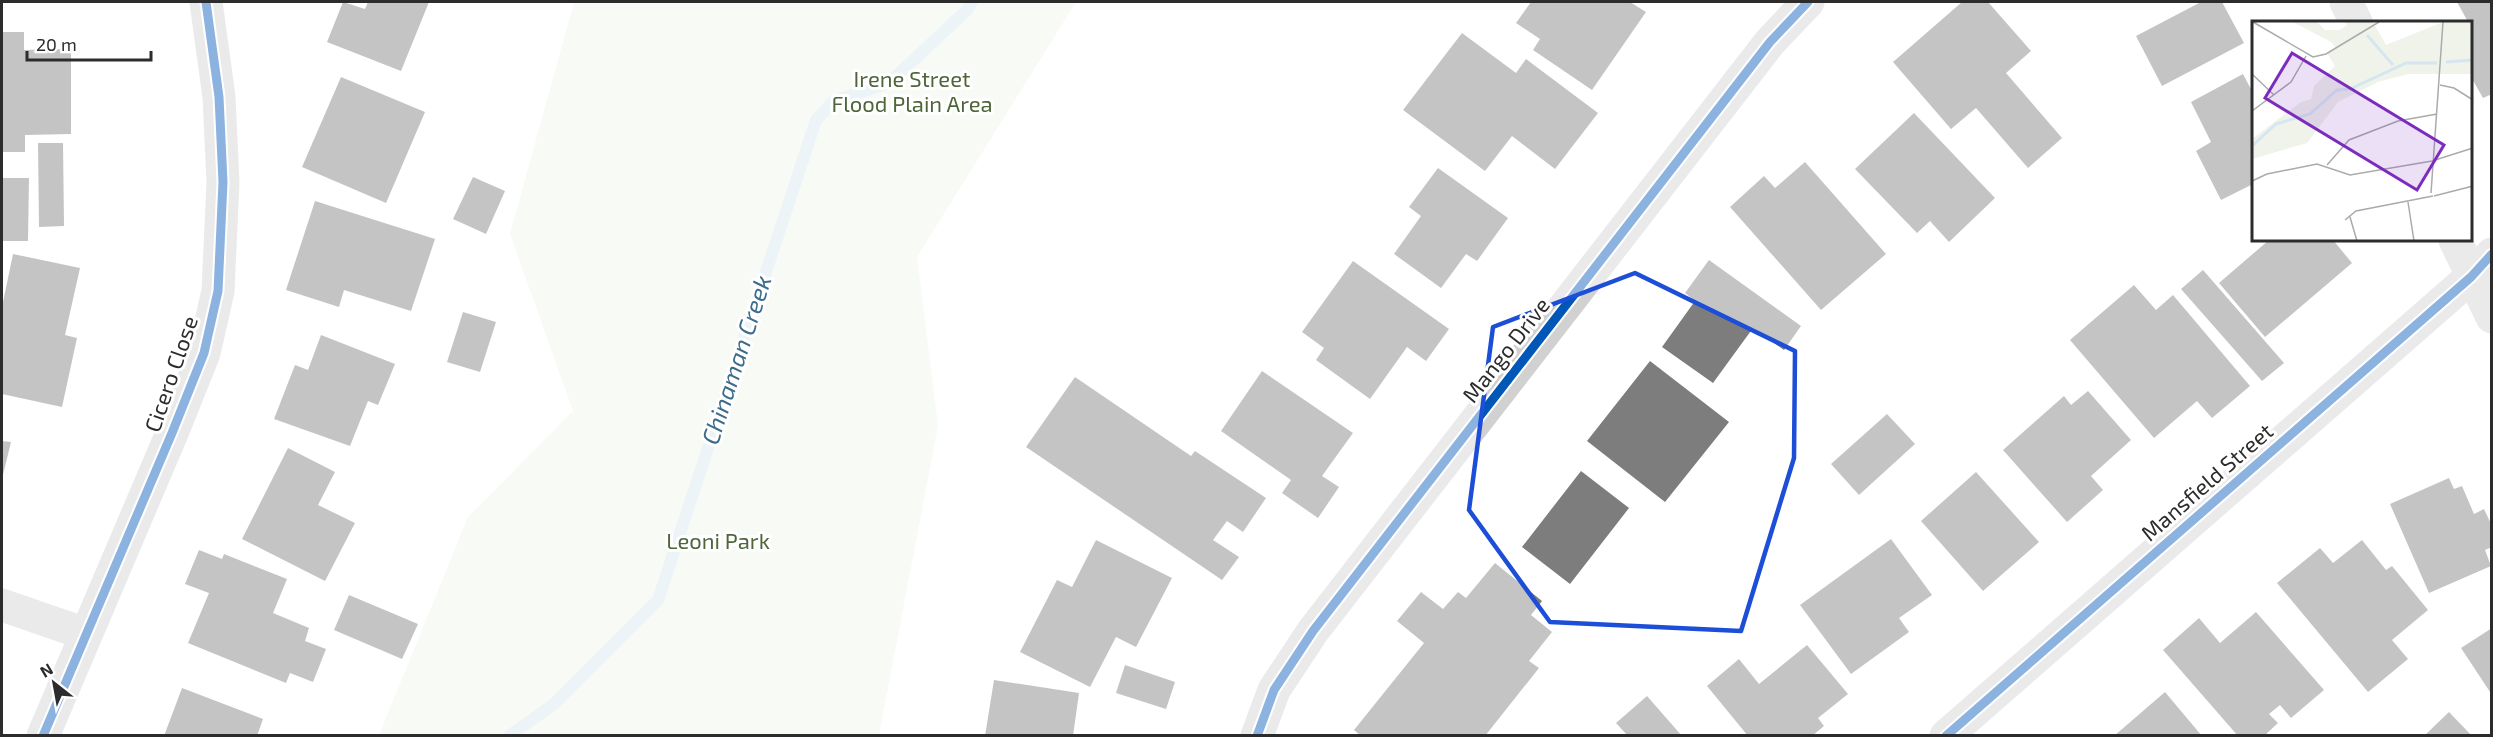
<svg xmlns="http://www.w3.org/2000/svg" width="2493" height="737" font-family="'Exo 2',sans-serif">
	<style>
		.green { fill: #eff3ea }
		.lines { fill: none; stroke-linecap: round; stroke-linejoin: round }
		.stream { stroke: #d6e6f0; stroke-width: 12 }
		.building { fill: #7d7d7d }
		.minor { stroke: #d1d1d1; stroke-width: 33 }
		.tertiary { stroke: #d1d1d1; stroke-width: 33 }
		.cycleway-casing { stroke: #fff; stroke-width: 13 }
		.cycleway { stroke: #0057b8; stroke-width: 9 }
		.marked { fill: none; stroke: #1d4ed8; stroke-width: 4.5; stroke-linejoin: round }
		.labels { text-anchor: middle; stroke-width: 6; stroke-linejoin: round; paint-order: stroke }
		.park-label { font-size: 22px; fill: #4f663b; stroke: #fff }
		.street-label { font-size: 22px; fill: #2c2c2c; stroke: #fff }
		.water-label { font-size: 24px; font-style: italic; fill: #3c6c8b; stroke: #fff }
		.inset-river { fill: none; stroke: #d6e6f0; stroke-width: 3 }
		.inset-road { fill: none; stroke: #ababab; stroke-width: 1.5 }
		.view { fill: #7b2cbf; fill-opacity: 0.15; stroke: #7b2cbf; stroke-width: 3 }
		.inset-edge { fill: none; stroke: #2c2c2c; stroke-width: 3 }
	</style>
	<rect width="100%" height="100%" fill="#fff"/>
	<path class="green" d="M574,2H1076L917,257L938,426L879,735H379L468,517L573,411L510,234Z"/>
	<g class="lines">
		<path class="stream" d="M509,736L554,704L658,600L816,120L834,101L889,83L967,10L972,2"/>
	</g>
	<path class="building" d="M343,2L365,9L368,2H429L401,71L327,42Z
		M1531,2H1630L1646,12L1592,90L1533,50L1540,39L1516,23Z
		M1962,2H1988L2031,51L2006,73L2062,138L2028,168L1976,108L1951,129L1893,62Z
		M2201,2H2222L2244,43L2162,86L2136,36Z
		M2457,2H2492V94L2483,98L2470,75V22H2461L2467,20Z
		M2,32H24V50L71,49V134L25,135V152H2Z
		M1462,33L1516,73L1526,59L1598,113L1555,169L1512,136L1485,171L1403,110Z
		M2243,74L2253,93V184L2221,200L2196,151L2211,142L2191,102Z
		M341,77L425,112L386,203L302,167Z
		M1914,113L1995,198L1949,242L1930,221L1917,233L1855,169Z
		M38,143H63L64,226L39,227Z
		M1805,162L1886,254L1821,310L1730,207L1764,176L1775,188Z
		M1438,168L1508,218L1477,261L1466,254L1441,288L1394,254L1421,216L1409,207Z
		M473,177L505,191L486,234L453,219Z
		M2,178H29L28,241H2Z
		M315,201L435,239L411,311L344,290L339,307L286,290Z
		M2269,240H2333L2352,263L2265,337L2219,283Z
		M13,254L80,268L65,335L77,338L62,407L2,394V307Z
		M1709,260L1801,326L1784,350L1753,328L1713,383L1662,347L1695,301L1685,293Z
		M1353,261L1449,329L1426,361L1407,347L1370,399L1316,360L1324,348L1302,332Z
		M2203,270L2284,363L2262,381L2181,289Z
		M2134,285L2156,310L2173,295L2250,386L2212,418L2197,401L2154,438L2070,340Z
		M463,312L496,322L480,372L447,362Z
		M321,335L395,364L378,405L368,401L350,446L274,419L295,365L308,370Z
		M1650,361L1729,422L1665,502L1587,441Z
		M1262,371L1353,433L1322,476L1339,487L1318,518L1282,493L1291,480L1221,431Z
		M1075,377L1191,456L1195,451L1266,498L1243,532L1227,521L1213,540L1239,557L1222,580L1026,447Z
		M2088,391L2131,440L2091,476L2103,490L2067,522L2003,450L2064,396L2071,405Z
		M1887,414L1915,444L1859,495L1831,464Z
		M2,441L11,442L2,479Z
		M288,448L335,472L318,505L355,523L325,581L242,539Z
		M1581,471L1629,508L1570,584L1522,547Z
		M1976,472L2039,542L1983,591L1921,521Z
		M2449,478L2454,489L2462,486L2474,514L2484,509L2492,526V547L2485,550L2491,566L2429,593L2390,504Z
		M1891,539L1932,595L1899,618L1909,632L1851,674L1800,605Z
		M1096,540L1172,578L1136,647L1116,637L1090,687L1020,652L1057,580L1072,587Z
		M2362,540L2386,570L2392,566L2428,610L2392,640L2408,659L2368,692L2277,583L2320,548L2333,563Z
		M199,550L222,559L224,554L287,579L273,613L309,628L305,641L326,649L313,682L290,673L286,683L188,643L209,593L185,584Z
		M1495,563L1542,601L1531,615L1552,632L1529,661L1539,668L1485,736H1361L1354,730L1424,643L1397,621L1421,592L1443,609L1458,592L1466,598Z
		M349,595L418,624L402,659L334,630Z
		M2256,612L2324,690L2291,718L2280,705L2269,714L2278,723L2264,736H2238L2163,650L2199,618L2220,643Z
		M2492,628V695L2461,648Z
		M1807,645L1848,694L1818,718L1824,726L1812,736H1748L1707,686L1739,659L1759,684Z
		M1125,665L1175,682L1166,709L1116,693Z
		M994,680L1079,693L1073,736H985Z
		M182,688L263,719L257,736H164Z
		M2165,692L2202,736H2114Z
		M1647,696L1682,736H1628L1616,723Z
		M2449,712L2472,736H2424Z"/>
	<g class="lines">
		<path class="minor" d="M2,605L86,634
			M43,736L172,433L204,353L218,291L223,182L219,97L206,2
			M1257,736L1274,690L1313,631L1770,42L1808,2
			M1946,736L2471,277L2492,254"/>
		<path class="tertiary" d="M2346,2L2356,22
			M2455,240L2492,317"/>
		<g class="cycleway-casing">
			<path id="cycleway" d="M43,736L172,433L204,353L218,291L223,182L219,97L206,2
				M1257,736L1274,690L1313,631L1770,42L1808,2
				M1946,736L2471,277L2492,254"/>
		</g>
		<use href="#cycleway" class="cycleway"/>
	</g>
	<path d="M0 0H2493V737H0ZM1635,273L1795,351L1794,458L1741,631L1550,622L1469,510L1493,327Z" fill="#fff" fill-opacity=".55" fill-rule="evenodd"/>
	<path class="marked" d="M1635,273L1795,351L1794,458L1741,631L1550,622L1469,510L1493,327Z"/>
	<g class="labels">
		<g class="park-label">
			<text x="912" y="87">Irene Street<tspan x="912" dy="25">Flood Plain Area</tspan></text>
			<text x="718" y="549">Leoni Park</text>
		</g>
		<g class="street-label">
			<text transform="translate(1506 350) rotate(-52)" y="8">Mango Drive</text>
			<text transform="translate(171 374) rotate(-71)" y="8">Cicero Close</text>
			<text transform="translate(2207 482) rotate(-41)" y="8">Mansfield Street</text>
		</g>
		<g class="water-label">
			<text transform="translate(737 360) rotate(-72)" y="8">Chinaman Creek</text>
		</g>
	</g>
	<g transform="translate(2252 21)">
		<rect width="220" height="220" fill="#fff"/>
		<path d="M41,1H65L73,9H88L95,4L93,1H121L134,24L191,1H220V53H156L126,61L86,81L55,122L0,138V118L49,81L59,78L62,65L83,45L75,32L84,27L79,21Z" fill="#eff3ea"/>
		<path class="inset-river" d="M115,14L141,44M194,41L221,39M0,125L24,103L58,93L85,69L98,68L154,42H185"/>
		<path class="inset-road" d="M1,1L61,36L74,33L127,1M0,53L22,74M188,64L202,67L221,79M0,90L39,61L54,35M75,144L97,119L146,100L185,93M0,160L15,153L65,143L98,154L180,140L221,127M179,172L191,1M182,175L221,165M156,181L162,220M98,196L105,220M93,199L104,190L181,175"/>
		<path class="view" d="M40,32L192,124L165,169L13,77Z"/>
		<rect width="220" height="220" class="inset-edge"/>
	</g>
	<rect width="2493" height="737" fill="none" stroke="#2c2c2c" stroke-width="6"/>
	<g transform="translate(54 683) rotate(329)" stroke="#ffffff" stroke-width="4.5" paint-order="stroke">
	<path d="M0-4.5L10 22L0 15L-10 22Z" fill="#2c2c2c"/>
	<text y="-9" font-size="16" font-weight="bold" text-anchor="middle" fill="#2c2c2c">N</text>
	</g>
	<path d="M27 51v9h124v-9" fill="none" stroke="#2c2c2c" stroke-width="3"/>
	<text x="36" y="51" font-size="18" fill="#2c2c2c" stroke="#ffffff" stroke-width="4.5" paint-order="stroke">20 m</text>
</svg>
